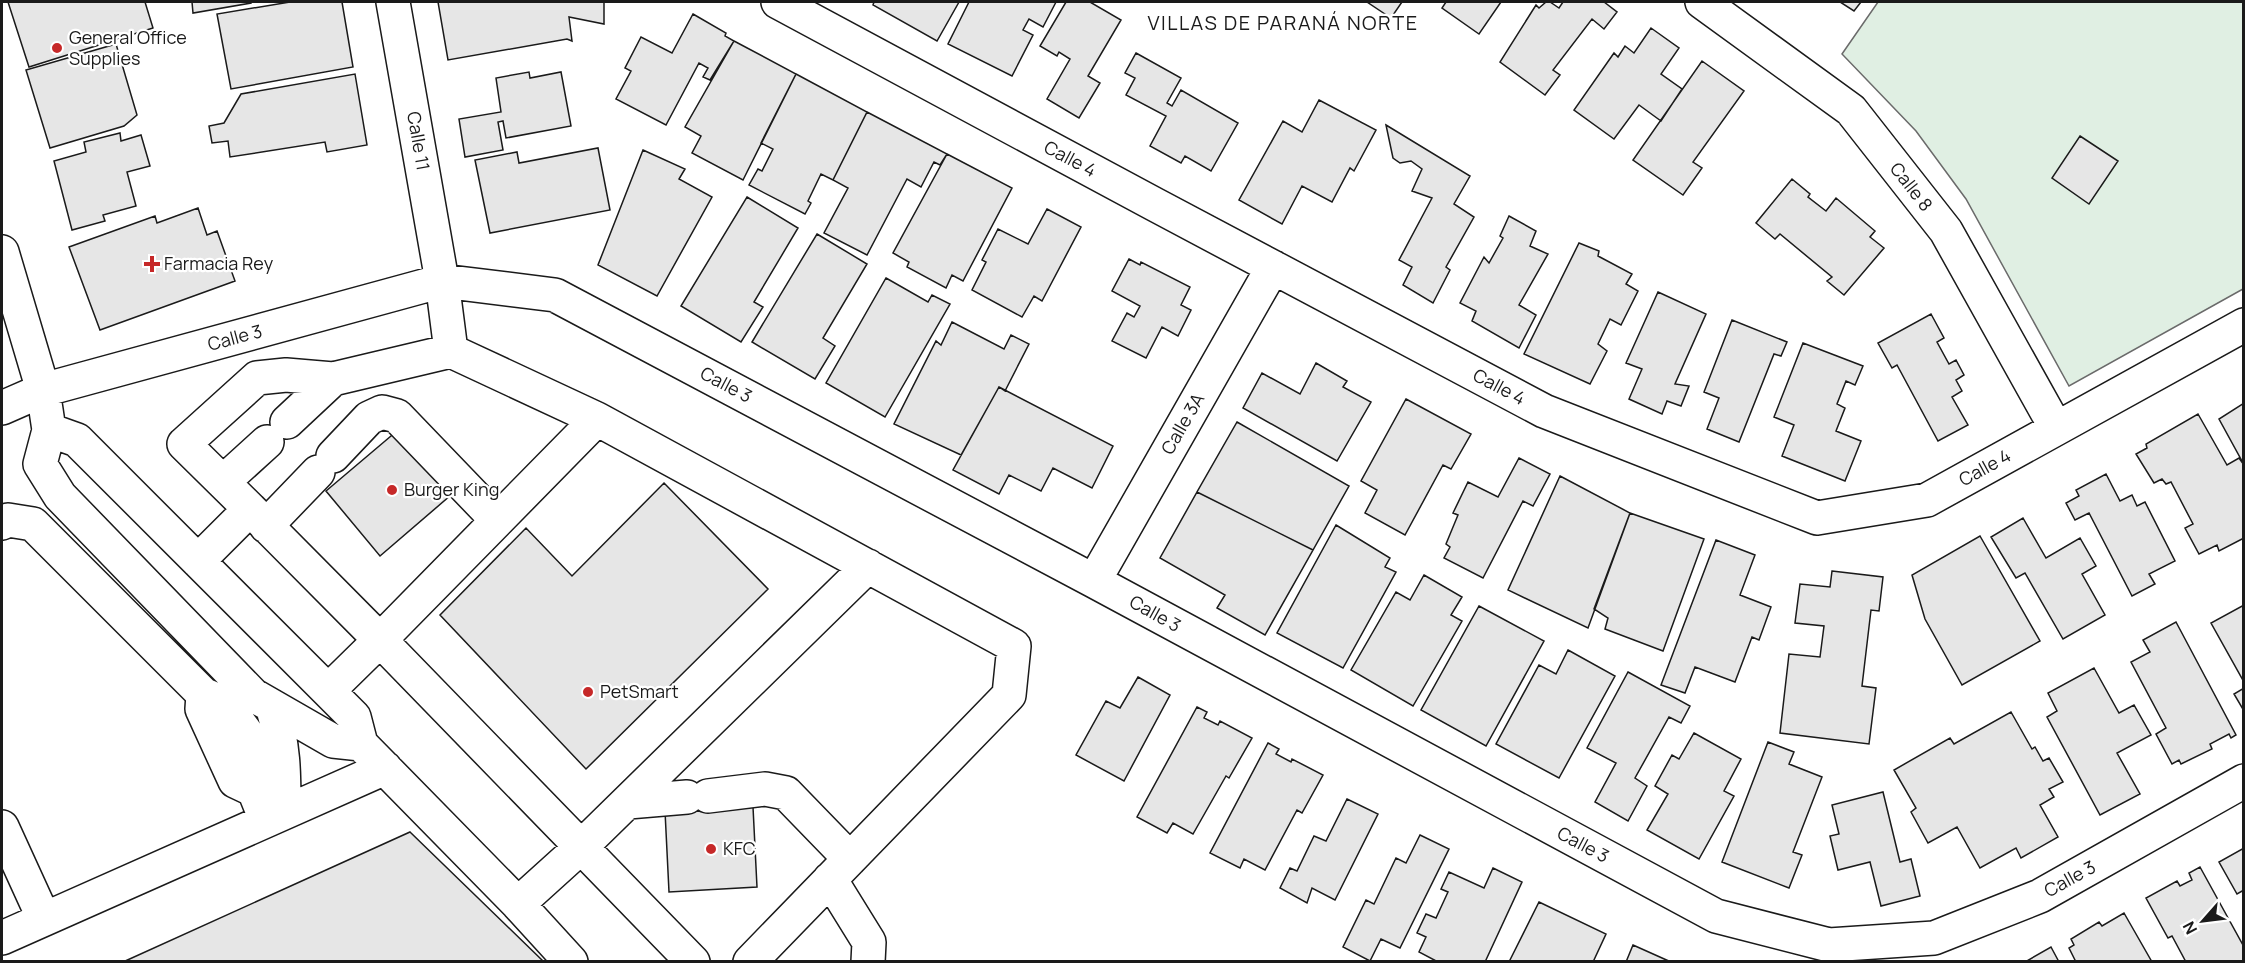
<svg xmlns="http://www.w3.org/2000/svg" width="2245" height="963" font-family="Manrope,sans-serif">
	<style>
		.green { fill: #e0efe3; stroke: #6a6a6a; stroke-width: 1.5 }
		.building { fill: #e6e6e6; stroke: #1a1a1a; stroke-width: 1.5 }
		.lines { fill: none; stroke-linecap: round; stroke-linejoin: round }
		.minor-casing { stroke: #1a1a1a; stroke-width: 36 }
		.minor { stroke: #fff; stroke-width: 33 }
		.poi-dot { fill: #c62828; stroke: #fff; stroke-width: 2 }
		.labels { text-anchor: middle; stroke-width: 4.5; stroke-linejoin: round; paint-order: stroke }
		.poi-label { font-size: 18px; fill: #1a1a1a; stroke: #fff; text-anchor: start }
		.street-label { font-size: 18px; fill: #1a1a1a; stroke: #fff }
		.neighbourhood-label { font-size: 20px; letter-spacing: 1.5px; fill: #1a1a1a; stroke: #fff }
	</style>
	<rect width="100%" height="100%" fill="#fff"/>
	<path class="green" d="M1878,2H2243V289L2069,386L1966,199L1916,131L1842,54Z"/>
	<path class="building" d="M8,2H145L153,28L29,67Z
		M192,2H251V3L193,13Z
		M290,2H342L353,67L231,89L217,14Z
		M438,2H604V24L569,17L572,41L567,39L448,60Z
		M874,2H959L937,41L873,5Z
		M969,2H1056L1043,27L1029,19L1023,30L1033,35L1012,76L948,44Z
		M1066,2H1090L1121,20L1088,76L1100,83L1079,118L1047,99L1070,59L1059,52L1057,56L1040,46Z
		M1367,2H1402L1391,18Z
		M1446,2H1501L1479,34L1442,8Z
		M1546,2H1550L1559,8L1563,2H1604L1617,12L1604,29L1592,19L1553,70L1560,75L1545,95L1500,62L1536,5L1539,8Z
		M1840,2H1861L1854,11Z
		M693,14L726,33L725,36L734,41L710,80L703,77L708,68L699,63L666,125L616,99L631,71L625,68L641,37L672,53Z
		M1651,28L1679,48L1661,74L1682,89L1661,121L1639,105L1614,139L1574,110L1614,53L1618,57L1625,46L1634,53Z
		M734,41L796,74L743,180L692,153L701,136L685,127Z
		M116,44L137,115L124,126L50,148L26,70Z
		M1136,53L1181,78L1167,103L1172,106L1181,90L1238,123L1211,171L1185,156L1181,163L1150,146L1166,116L1126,95L1135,78L1125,73Z
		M1702,61L1744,91L1693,162L1702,168L1683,195L1633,160Z
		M529,72L530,78L561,72L571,126L506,138L503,121L498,122L503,150L465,157L459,119L501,112L496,78Z
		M355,74L367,145L327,152L325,142L230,157L228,141L212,143L209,126L224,123L241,94Z
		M796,74L867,112L833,180L821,174L808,201L811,203L805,214L749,185L758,169L762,171L773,149L761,143Z
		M1319,100L1376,130L1354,171L1350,168L1332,202L1302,186L1282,224L1239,200L1283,121L1302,132Z
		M867,112L947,154L940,165L934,162L921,187L907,179L867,255L824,233L848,188L833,180Z
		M1386,125L1470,176L1454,204L1474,217L1446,267L1450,270L1433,303L1403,285L1412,267L1399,260L1432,198L1412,191L1422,169L1411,161L1400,163L1393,158Z
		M120,133L121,141L141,135L150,166L127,172L136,206L103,215L105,221L72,230L54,161L86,152L84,142Z
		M2080,136L2118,161L2089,204L2052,178Z
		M598,148L610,210L490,233L475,160L517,152L519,163Z
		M643,150L685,169L679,179L712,197L657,296L598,265Z
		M947,154L1012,188L963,281L952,275L946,288L907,267L909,262L893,253Z
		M1792,179L1810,194L1808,197L1826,211L1836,198L1875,231L1870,237L1884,248L1844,295L1827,281L1832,277L1780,234L1775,239L1756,223Z
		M747,197L798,228L754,302L763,307L741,342L681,306Z
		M198,208L207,235L217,231L235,281L100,330L69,247L155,216L157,223Z
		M1047,209L1081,227L1042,301L1034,296L1022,317L972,290L986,262L982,260L998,229L1028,244Z
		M1509,216L1536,231L1530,246L1548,254L1519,305L1536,315L1519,348L1472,321L1476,311L1460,303L1484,257L1489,263L1503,238L1500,236Z
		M817,234L867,264L823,338L835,346L815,379L752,342Z
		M1579,243L1599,251L1598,256L1632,274L1626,284L1638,291L1621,325L1610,319L1598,344L1607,351L1590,384L1524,354Z
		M1129,259L1140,265L1141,262L1190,287L1181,305L1191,310L1178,336L1162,327L1146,358L1112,341L1127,313L1134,317L1140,306L1112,291Z
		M886,278L928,302L932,295L950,304L885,417L826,383Z
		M1658,292L1706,314L1675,384L1689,386L1681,406L1667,401L1662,414L1629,399L1642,369L1626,363Z
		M1931,314L1944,338L1937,342L1949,364L1956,360L1964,375L1956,380L1962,391L1952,397L1968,425L1938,441L1897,365L1892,368L1878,343Z
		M1732,320L1787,342L1781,356L1774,354L1739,442L1707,429L1719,398L1704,392Z
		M952,322L1004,349L1011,335L1029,344L1005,391L999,387L961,455L894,424L936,341L941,345Z
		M1803,343L1863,366L1855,385L1846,381L1837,404L1845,408L1836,431L1861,441L1845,481L1782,456L1794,425L1774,417Z
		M1316,363L1347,381L1343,387L1371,402L1337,461L1243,408L1262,373L1300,394Z
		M999,387L1113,446L1092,488L1053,468L1041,491L1009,475L999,494L953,470Z
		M1406,399L1471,434L1451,469L1443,465L1405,535L1365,513L1377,490L1361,481Z
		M2244,403V460L2242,461L2219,419Z
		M2198,414L2227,465L2239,458L2244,465V538L2219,551L2217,545L2199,554L2185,528L2193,524L2171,482L2166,484L2162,479L2154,483L2136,454L2147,448L2146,444Z
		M1237,422L1349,486L1313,550L1197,492Z
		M404,425L458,489L380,556L326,491Z
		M1519,458L1550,474L1533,506L1523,501L1483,578L1444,558L1450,547L1446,544L1458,515L1453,513L1468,482L1498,497Z
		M2106,474L2120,501L2132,495L2137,506L2145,502L2175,561L2149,574L2155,584L2132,596L2089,513L2075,520L2066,503L2079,496L2076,490Z
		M1560,476L1630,513L1588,628L1508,590Z
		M664,483L768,589L586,769L440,615L526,528L572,576Z
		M1197,492L1313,550L1265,635L1217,608L1225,595L1160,558Z
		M1630,513L1704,539L1663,651L1605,629L1608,618L1594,609Z
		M2023,518L2046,558L2080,538L2096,566L2082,574L2105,615L2063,639L2025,573L2016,578L1991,537Z
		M1336,525L1390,558L1385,567L1396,572L1343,668L1277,633Z
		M1980,536L2040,641L1962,685L1925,619L1912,575Z
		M1716,540L1755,555L1740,595L1771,607L1759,640L1752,637L1735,682L1695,667L1685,693L1661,685Z
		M1832,571L1883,577L1879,611L1871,610L1862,686L1876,688L1869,744L1780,733L1789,654L1820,657L1824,626L1795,623L1800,584L1830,587Z
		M1424,575L1462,597L1451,615L1462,621L1413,706L1351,670L1396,592L1410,600Z
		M2244,605V682L2211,623Z
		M1479,606L1544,641L1486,746L1421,710Z
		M2176,622L2236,735L2231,738L2229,734L2210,744L2212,749L2181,764L2179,760L2172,764L2156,734L2166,728L2131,662L2150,652L2143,640Z
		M1568,650L1615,676L1559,778L1496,744L1539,665L1556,674Z
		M2094,668L2119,713L2134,705L2151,735L2117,753L2140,794L2100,815L2047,717L2057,711L2048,693Z
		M1628,672L1690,706L1681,723L1669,717L1635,778L1647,786L1628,821L1595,802L1616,763L1587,748Z
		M1138,677L1170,695L1124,781L1076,755L1106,701L1120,708Z
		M2244,688V711L2234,694Z
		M1197,707L1207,712L1204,718L1218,725L1220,721L1252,738L1229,778L1226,776L1193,834L1173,823L1167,833L1137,817Z
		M2011,712L2032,749L2035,747L2043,761L2049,758L2063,782L2049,789L2054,797L2040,805L2058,837L2021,858L2016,848L1980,868L1957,827L1928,843L1911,812L1916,808L1894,770L1950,738L1954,744Z
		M1694,733L1741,759L1724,791L1734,796L1699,859L1647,830L1668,794L1655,786L1672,755L1679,759Z
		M1768,742L1794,752L1789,764L1822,777L1793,852L1802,855L1789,888L1722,862Z
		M1268,743L1279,749L1276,754L1291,762L1292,759L1323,775L1302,813L1297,810L1265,870L1244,859L1240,868L1210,853Z
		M1883,792L1900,862L1911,859L1920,896L1881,906L1870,862L1838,870L1830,836L1839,834L1832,805Z
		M708,794V810L753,807L757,887L669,892L665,811Z
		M1347,799L1378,814L1335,900L1312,888L1307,903L1280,888L1290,868L1297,871L1314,836L1326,841Z
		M410,832L544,962H123Z
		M1420,835L1449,849L1400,948L1381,939L1370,961L1343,947L1366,900L1374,904L1396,858L1406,863Z
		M2244,848V890L2237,894L2219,862Z
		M2200,867L2244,947V962H2186L2172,936L2168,938L2146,898L2177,881L2180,886L2192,880L2189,873Z
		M1493,868L1522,882L1485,962H1438L1419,952L1426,937L1417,933L1426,914L1436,918L1448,892L1441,889L1449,872L1484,888Z
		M1539,902L1606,934L1593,962H1509Z
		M2124,913L2152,962H2076L2069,948L2074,945L2071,939L2099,922L2102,926Z
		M1633,945L1671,962H1626Z
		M2051,947L2059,962H2025Z"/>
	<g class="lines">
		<g class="minor-casing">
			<path id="minor" d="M393,2L442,281L451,351L597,419
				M778,2L1154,204L1544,411L1817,518L1927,500L2244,325
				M1702,2L1851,110L1946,231L2056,428
				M2,252L43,390L49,430L40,464L60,496L253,695L333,741L361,744L354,717L77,440L49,430
				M2,408L43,390L442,281L555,295L1094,581L1716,916L1829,945L1934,938L2040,896L2244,781
				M287,422L333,379
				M333,456L369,418L382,412L397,416L497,520
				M223,482L267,442
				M250,509L184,444L257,378L286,375L333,379L451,351
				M2,523L8,520L33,524L203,694
				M266,526L318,472
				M198,561L250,509L380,640L328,691
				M1094,581L1273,267
				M272,706C284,745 284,772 284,812
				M361,744L518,904L581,847L868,566
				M254,790L260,771L255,749L245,731L225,704L203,694L202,709L235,781L254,790L266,820
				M708,796L765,789L786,793L850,859
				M628,802L687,797
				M2,827L44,919
				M830,879L869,942L868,962
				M518,904L571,962
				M2,938L385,768
				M693,962L380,640L597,419L1014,646L1009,695L750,962"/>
		</g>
		<use href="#minor" class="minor"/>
	</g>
	<g class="poi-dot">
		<circle cx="57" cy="48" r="6"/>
		<path d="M149 255h6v6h6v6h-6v6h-6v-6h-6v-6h6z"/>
		<circle cx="392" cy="490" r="6"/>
		<circle cx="588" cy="692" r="6"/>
		<circle cx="711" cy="849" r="6"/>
	</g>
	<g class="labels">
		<g class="poi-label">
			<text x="69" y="44">General Office<tspan x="69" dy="21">Supplies</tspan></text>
			<text x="164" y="270">Farmacia Rey</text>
			<text x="404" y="496">Burger King</text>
			<text x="600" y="698">PetSmart</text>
			<text x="723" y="855">KFC</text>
		</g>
		<g class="street-label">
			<text transform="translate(418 141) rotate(80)" y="6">Calle 11</text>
			<text transform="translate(1070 159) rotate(28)" y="6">Calle 4</text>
			<text transform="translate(1911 187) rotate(52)" y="6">Calle 8</text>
			<text transform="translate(235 338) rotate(-15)" y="6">Calle 3</text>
			<text transform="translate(726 385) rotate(28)" y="6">Calle 3</text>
			<text transform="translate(1499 387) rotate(28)" y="6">Calle 4</text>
			<text transform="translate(1183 424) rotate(-60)" y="6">Calle 3A</text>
			<text transform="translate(1985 468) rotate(-29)" y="6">Calle 4</text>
			<text transform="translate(1155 614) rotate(29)" y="6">Calle 3</text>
			<text transform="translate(1583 845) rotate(28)" y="6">Calle 3</text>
			<text transform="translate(2070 879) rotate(-29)" y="6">Calle 3</text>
		</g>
		<g class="neighbourhood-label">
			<text x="1283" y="30">VILLAS DE PARANÁ NORTE</text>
		</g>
	</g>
	<rect width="2245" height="963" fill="none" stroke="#1a1a1a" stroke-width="6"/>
	<g transform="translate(2203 921) rotate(242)" stroke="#ffffff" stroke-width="4.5" paint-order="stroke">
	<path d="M0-4.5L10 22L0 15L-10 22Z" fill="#1a1a1a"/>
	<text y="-9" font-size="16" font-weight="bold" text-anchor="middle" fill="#1a1a1a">N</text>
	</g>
</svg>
